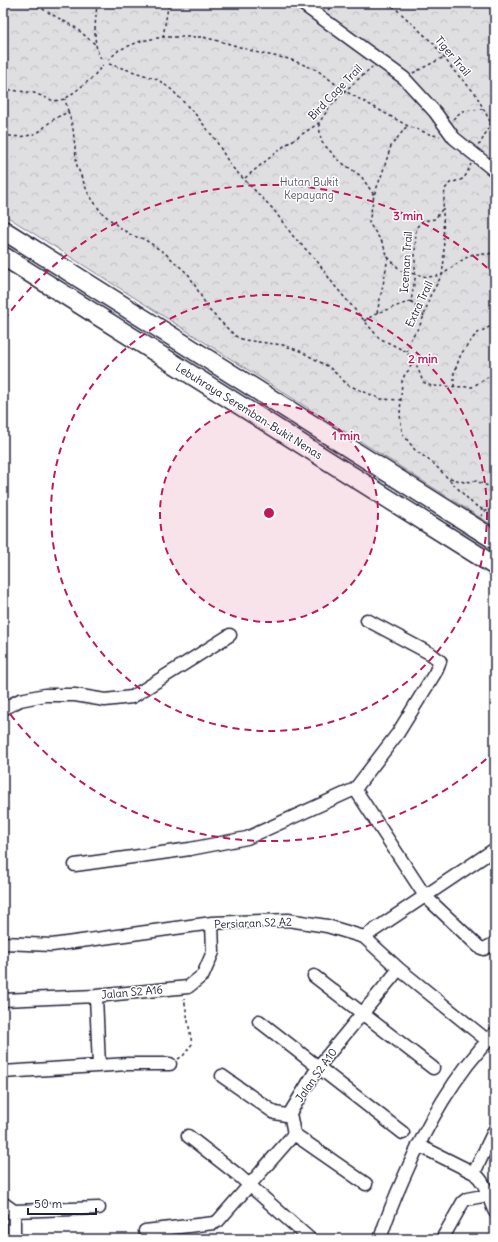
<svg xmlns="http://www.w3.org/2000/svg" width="498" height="1242" font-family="Delius,sans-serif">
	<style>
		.forest { fill: url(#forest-crowns); stroke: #80808e }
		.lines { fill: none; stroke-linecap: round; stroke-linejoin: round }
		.minor-casing { stroke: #22223b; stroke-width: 15 }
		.highway-casing { stroke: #22223b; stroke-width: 21 }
		.path { stroke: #22223b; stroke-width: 1.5; stroke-dasharray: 3 3; stroke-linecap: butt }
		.minor { stroke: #fff; stroke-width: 12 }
		.highway { stroke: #fff; stroke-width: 18 }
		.ring { fill: none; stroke: #c2185b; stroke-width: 2; stroke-dasharray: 7 5 }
		.labels { text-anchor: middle; stroke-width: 3; stroke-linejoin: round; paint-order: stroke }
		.street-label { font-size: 11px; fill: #22223b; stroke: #fff }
		.park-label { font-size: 11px; fill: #5b5b6d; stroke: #fff }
		.centre { fill: #c2185b; stroke: #fff; stroke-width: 2 }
		.ring-label { font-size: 12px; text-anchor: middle; font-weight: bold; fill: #c2185b; stroke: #fff; stroke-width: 3; stroke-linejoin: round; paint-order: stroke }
	</style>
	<defs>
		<pattern id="forest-crowns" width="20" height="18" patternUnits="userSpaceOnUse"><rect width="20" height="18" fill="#dfdfe2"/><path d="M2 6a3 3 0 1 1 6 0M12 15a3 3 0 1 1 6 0" fill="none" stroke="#bfbfc3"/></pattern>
	</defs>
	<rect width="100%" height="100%" fill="#fff"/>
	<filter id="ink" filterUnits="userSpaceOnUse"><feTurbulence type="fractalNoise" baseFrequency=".025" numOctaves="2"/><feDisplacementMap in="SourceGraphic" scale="8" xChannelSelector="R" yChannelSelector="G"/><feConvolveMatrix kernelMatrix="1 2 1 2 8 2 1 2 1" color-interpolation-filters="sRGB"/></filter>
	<g filter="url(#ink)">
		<path class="forest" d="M3,3H495V527L3,214Z"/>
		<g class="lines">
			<g class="minor-casing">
				<path id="minor" d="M301,3L404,78L435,112L454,138L495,171
					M3,709L20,700L45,695H75L105,700L132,697L230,635
					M355,789L425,896L479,947L484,949L495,943
					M75,865L190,849L247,838L355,789L398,733L435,673L440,661L431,654L367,620
					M364,937L495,849
					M3,943L52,945L212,923L288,920L327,926L364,937L399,969L488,1041
					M314,976L433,1068
					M96,996L99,1066
					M3,1000L96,996L188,987L203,975L213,952L212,923
					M259,1021L403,1133
					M3,1072L128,1064H170
					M222,1076L275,1113L286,1115L290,1113
					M294,1134L290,1113L318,1067L399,969
					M294,1134L366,1184
					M188,1136L238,1175L310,1239
					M418,1145L474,1173C487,1183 488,1198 495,1212
					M474,1173L495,1129
					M3,1203L14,1211V1239
					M14,1211L99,1208
					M145,1231L214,1223L218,1221L294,1134
					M380,1239C387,1217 395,1197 404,1177C427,1124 454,1075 495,1033
					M442,1239L463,1202L467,1199L488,1195"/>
			</g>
			<g class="highway-casing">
				<path id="highway" d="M3,230L495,540
					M3,256L495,566"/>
			</g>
			<path class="path" d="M32,3L76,28L96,45
				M97,3C96,21 91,44 102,60
				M387,3L394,7L434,44L454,71L475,93L491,123L495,128
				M328,10L335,3
				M163,37L168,7L167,3
				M108,60L119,50L141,41L163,37H203L230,44L259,53L289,59L317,70L345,91L408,126L432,135L440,136
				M109,64L157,79L172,90L196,115L215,139L231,166L273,209L293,236L317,261L334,285L379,338L407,352L411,359V363L410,369L405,374L402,381L400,414L402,433L415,450L433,463L473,504L485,511
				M413,73L444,57
				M3,89L34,93L54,101L65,99L77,90L92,78L103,65
				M68,111L73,129L77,166L88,193L101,212L120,228L133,236L144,239L166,254L189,275L209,310L230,331L237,337L244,340L283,345L300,351L329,367L348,385L381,399L401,400
				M453,119L462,111L483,109
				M319,124L321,141L338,160L361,176L374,195
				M3,135C15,137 29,138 40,131C45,127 49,122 54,119C59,116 64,115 68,111L65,99
				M478,145L480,144L491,123
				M245,178L284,146L319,123L329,108L345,91L372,67
				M388,257L401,271L428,277L442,275L444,260L443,208
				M411,301L424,316
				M377,313L384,280L388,257L382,242L369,223L374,195L382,174L391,146L407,126
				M364,321L377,313L411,301L415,279V254L416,228L422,221L435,219L443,208L445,189L450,183L463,179L466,175L471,164
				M407,352L411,338L419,327L424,316L430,296L442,275L459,262L473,254H489L495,251
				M411,363L417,366L423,382L431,386L472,387L488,377H495
				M454,387V373L461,354L476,334L495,324
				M450,478L464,482L476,481L488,486H495
				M481,516L485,511H495
				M178,1059L183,1056L192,1044L184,998"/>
			<use href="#minor" class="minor"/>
			<use href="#highway" class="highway"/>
		</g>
	</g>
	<circle cx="269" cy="513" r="109" fill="#c2185b" fill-opacity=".12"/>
	<g class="ring">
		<circle cx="269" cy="513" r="109"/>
		<circle cx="269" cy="513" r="218"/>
		<path d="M495 751A328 328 0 0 1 4 706M4 320A328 328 0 0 1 495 275"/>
	</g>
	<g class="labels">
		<g class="street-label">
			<text transform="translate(453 56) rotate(50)" y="4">Tiger Trail</text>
			<text transform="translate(335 92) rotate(-46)" y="4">Bird Cage Trail</text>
			<text transform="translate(406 262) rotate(-86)" y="4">Iceman Trail</text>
			<text transform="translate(419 304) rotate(-65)" y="4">Extra Trail</text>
			<text transform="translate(249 411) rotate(32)" y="4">Lebuhraya Seremban-Bukit Nenas</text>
			<text transform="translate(253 923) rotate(-2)" y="4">Persiaran S2 A2</text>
			<text transform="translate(132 992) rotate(-5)" y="4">Jalan S2 A16</text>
			<text transform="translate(316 1075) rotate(-55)" y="4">Jalan S2 A10</text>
		</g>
		<g class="park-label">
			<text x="309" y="186">Hutan Bukit<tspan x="309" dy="13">Kepayang</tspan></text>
		</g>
	</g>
	<circle cx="269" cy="513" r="6" class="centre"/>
	<g class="ring-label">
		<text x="408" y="220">3 min</text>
		<text x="423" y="363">2 min</text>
		<text x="346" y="440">1 min</text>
	</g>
	<rect width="498" height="1242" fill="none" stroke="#fff" stroke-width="16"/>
	<rect x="8" y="8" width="482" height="1226" fill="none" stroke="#22223b" stroke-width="1.5" filter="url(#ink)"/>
	<path d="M28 1208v6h68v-6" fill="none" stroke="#22223b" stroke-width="2"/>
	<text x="34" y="1208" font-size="12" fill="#22223b" stroke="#ffffff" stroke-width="3" paint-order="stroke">50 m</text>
</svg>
